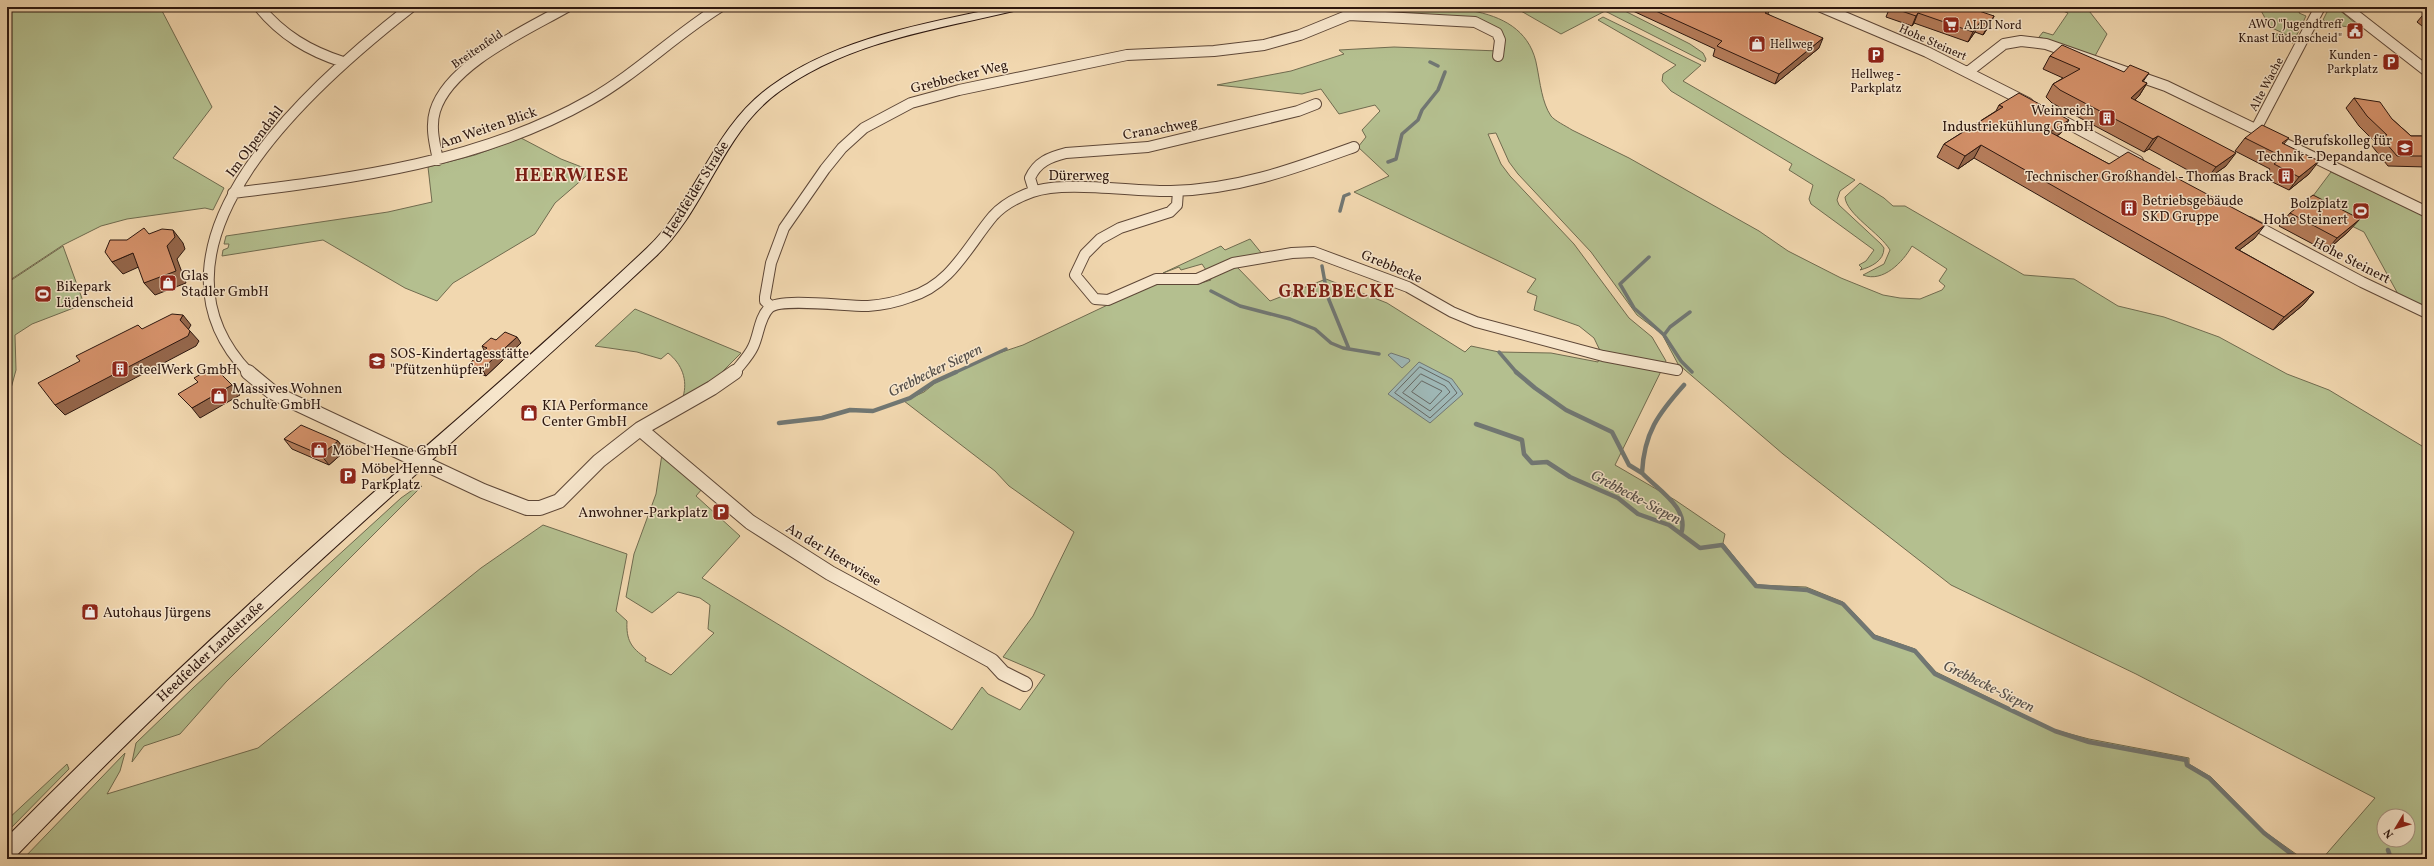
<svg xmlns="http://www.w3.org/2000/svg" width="2434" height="866" font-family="Vollkorn,serif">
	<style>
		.green { fill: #b4bf8f; stroke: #706b4f; fill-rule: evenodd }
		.water { fill: #9eb7b5; stroke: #717773 }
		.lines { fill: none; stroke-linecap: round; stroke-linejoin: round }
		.shore { stroke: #666762; stroke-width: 1 }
		.stream-far1 { stroke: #717773; stroke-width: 3.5 }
		.stream { stroke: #717773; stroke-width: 4.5 }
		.street-far1-casing { stroke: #5e4737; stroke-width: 12 }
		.street-casing { stroke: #5e4737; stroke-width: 16 }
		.secondary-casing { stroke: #2d170f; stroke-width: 2 }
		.street-far1 { stroke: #f6e5cb; stroke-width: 10 }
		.street { stroke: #f6e5cb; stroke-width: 14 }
		.secondary { fill: #f6e5cb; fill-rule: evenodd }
		.wall { fill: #b67d5b; stroke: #2d170f }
		.shaded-wall { fill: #94664a; stroke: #2d170f }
		.building { fill: #d4916a; stroke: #2d170f }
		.labels { text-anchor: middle; stroke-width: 3; stroke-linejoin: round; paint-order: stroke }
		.far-poi-label { font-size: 12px; fill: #2d170f; stroke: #f6e5cb; text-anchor: end }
		.far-street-label { font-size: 12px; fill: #2d170f; stroke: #f6e5cb }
		.street-label { font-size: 14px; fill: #2d170f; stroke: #f6e5cb }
		.poi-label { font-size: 14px; fill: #2d170f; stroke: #f6e5cb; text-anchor: start }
		.water-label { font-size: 15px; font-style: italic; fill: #554f49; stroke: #f6e5cb }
		.district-label { font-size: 18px; font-weight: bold; letter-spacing: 1px; fill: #7a1f14; stroke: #f6e5cb }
	</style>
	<rect width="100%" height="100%" fill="#f1d7af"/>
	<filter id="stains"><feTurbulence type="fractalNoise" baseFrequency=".005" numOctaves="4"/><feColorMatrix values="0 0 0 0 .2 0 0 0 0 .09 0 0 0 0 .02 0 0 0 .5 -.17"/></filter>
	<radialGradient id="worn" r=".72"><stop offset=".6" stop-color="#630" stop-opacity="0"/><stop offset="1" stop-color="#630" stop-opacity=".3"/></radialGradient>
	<path class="green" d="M7,7H160L212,107L173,158L224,188L213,210L205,208L127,219L101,226L63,245L7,282Z
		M1383,7C1440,7 1526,0 1537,67C1540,82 1542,103 1551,116C1555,121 1566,126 1572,130L1629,158L1759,231L1788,251L1841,278L1883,295L1900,298L1920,299L1942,290L1945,286L1939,281L1947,269L1912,246C1903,262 1883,283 1863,275L1884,264L1890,250C1880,233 1846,214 1845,197L1860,183L1884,198L1893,206H1905L2024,275L2074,279L2118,306L2164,317L2219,337L2287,374L2329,390L2427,449V859H2322L2375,798L2136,674L1951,585L1783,454L1678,364L1662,334L1637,315L1591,252L1518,174L1509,162L1496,133L1488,134L1501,164L1510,176L1574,244L1629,318L1652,337L1666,361L1615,465L1675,500L1725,534L1723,543L1757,585L1806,587L1843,602L1875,635L1915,649L1936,672L2055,730L2089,739L2189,758V764L2211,777L2265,832L2303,859H23L125,753L120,771L107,794L258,748L481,568L543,525L627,554L616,611L627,621C626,640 631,648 646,658L645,661L671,675L714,633L708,629L710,605L700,598L678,592L652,613L626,597L634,554L656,494L662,454L702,489L696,496L740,536L702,578L952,730L982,687L988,694L1020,710L1045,675L1003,657L1033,616L1074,532L1009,486L995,471L904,401L924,392L935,383L990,356L1023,345L1154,283H1201L1211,280L1209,277L1235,265L1270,301L1326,279L1387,303L1465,352L1471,346L1499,352L1551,353L1598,362L1599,358L1604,359L1594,338L1579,326L1534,310L1537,296L1527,292L1536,279L1354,192L1389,176L1358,147L1366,137L1362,130L1380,111L1375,105L1339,114L1321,89L1302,94L1217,85L1291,71L1344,54L1339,50L1394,47L1499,51L1489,25L1383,14ZM2384,816H2408V840H2384Z
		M1514,7H1617L1690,44L1703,53L1706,59L1705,62L1605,11L1561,34Z
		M2059,7H2086L2107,34L2095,56L2039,37L2043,32L2053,35L2068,13L2058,9Z
		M2259,7H2302L2299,13L2306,16L2293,43L2277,39L2273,33L2286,36L2287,35L2270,27Z
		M2329,8L2338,9L2361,28L2341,26L2323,20Z
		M1603,17L1701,65L1683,81L1855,180L1840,191L1837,200L1839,205L1881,244L1884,248C1884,261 1871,267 1860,270L1862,268L1859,265L1866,261L1874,250L1811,204L1809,199L1813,185L1789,170L1792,164L1671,91L1662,81L1663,74L1676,65L1598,20Z
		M521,138L561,159L592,171L555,203L535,234L453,283L437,301L405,288L323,240L222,256L223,250L228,248L229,244H224L226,236L388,212L432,202L428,167L475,155Z
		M2331,172L2427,217V308L2398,294L2364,232L2307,204Z
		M1250,239L1263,255L1206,270L1202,264L1181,270L1179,267L1163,273L1221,246L1225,250Z
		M63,246L84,304L32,324L15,335L16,370L10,392V418L7,412V283Z
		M635,309L741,353L718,376L683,397C688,380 682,364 668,353L661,359L637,352L595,346Z
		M422,486L226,682L180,734L144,746L132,762L136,743L194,687L401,498L411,491Z
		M67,764L69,769L7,832V820Z"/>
	<path class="water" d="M1391,353L1409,359L1410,361L1402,368L1388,355Z
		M1419,362L1452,379L1463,394L1430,423L1388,394Z"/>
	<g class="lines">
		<path class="shore" d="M1420,367L1449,382L1457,393L1430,418L1395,393Z
			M1421,374L1445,386L1450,392L1430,411L1403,393Z
			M1422,381L1442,391L1430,404L1412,392Z"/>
		<path class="stream-far1" d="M1430,62L1438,66
			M1388,162L1396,159L1402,134L1418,120L1422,110L1438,90L1445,72
			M1340,211L1344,196L1349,194
			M1649,257L1620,284L1634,308L1664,335
			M1322,266L1326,288
			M1211,291L1240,306L1290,319L1315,329L1331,343L1343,348L1379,354
			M1327,295L1349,349
			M1690,312L1670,327L1664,335L1681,361L1692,372
			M1499,352L1517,373
			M954,373L1006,349"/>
		<path class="stream" d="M1516,372L1535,388L1566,410L1612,432L1629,465L1642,473
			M779,423L822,418L850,410L873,411L910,398L934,382L956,372
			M1476,424L1522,440L1524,454L1532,463L1547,462L1570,477L1618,498L1638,514L1669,525L1700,548L1722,545L1756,586L1807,590L1843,604L1874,637L1915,651L1935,674L2055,731L2089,742L2186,760L2187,765L2209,778L2264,833L2298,859
			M1681,534C1690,508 1658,490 1642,473C1644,433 1658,414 1684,385
			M2388,850L2391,859"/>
		<g class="street-far1-casing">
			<path id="street-far1" d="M259,7C282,35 309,51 343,62
				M1821,7L1927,52L2028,103
				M2345,7L2427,71
				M1968,72L2004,44L2021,41L2046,44L2166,86L2427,212
				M2054,116L2138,161
				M2256,129L2320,7
				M438,160C435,145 430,127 435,111C449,64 527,30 567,7
				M1034,191L1030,178C1037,162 1050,157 1066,153L1148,147L1298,111L1316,104
				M1178,191L1177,205L1170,212L1120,228L1100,239L1085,254L1075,275L1095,299L1108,300L1156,279H1197L1233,263L1292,253L1314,252L1408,287L1452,312L1476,322L1603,356L1677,370
				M233,193C356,178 481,162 590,100C636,74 675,35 720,7
				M2249,222L2362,282L2427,313
				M771,306L765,301V297L771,263L784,228L825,169L842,148L864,128L911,103L959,90L1127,55L1214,51L1264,45L1300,35L1349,15L1475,22L1497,33L1500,40L1498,56
				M249,373C126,245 315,82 411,7
				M734,373C740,365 749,356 753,347C759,335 759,318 769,308C781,297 850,307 868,306C882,305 897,302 910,297C951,285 967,247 993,216C1003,205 1018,197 1032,192C1065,180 1133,192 1171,191C1237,190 1293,169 1354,147"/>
		</g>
		<g class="street-casing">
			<path id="street" d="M248,372L272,392L483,491L527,508H540L559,501L599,461L640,429L712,388L735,372
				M640,429L750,522L830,573L992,661L1003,673L1025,684"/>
		</g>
		<g class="secondary-casing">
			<path id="secondary" d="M1002,7H1024L1022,9C940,29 851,40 780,91C721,133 707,209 655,257C528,376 397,489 270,607C182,688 97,772 14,858L7,859V837C102,741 200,648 300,558C415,454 534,355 647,248C697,201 711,129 771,86C837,38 923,24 1002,7Z"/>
		</g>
		<use href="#street-far1" class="street-far1"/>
		<use href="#street" class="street"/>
		<use href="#secondary" class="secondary"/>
	</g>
	<path class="wall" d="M1625,7H1763L1769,10L1768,14L1819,48L1775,84L1713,56L1715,49L1633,11Z
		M1890,7L1994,16L1989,26L1983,35L1975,32L1968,42L1914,23L1912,26L1886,17Z
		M2427,10V30L2417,22Z
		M2050,56L2144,82L2147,83L2139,96L2135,100L2226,166L2206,180L2149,149L2144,152L2052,103L2046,97L2053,84L2063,78L2043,69Z
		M2354,98L2392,119L2411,136H2427V167L2388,166L2372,146L2375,142L2359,126L2346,108Z
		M1999,105L2061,133L2057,136L2109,164L2255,238L2239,250L2314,292L2303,305L2273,330L1974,158L1958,169L1937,157L1944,144L1996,111Z
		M2245,138H2289L2284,144L2309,174L2289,190L2264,178L2270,169L2235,151Z
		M2290,213L2348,232L2326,251L2279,226Z
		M496,340L521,343L486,376L473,371L469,364L484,350L482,346Z
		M284,439L338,441L345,451L329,465L292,449Z"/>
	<path class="shaded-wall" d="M1918,13L1914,23L1912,26L1916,16Z
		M1994,16L1989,26L1983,35L1988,25Z
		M1980,22L1975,32L1968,42L1973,32Z
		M1823,38L1819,48L1775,84L1779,74Z
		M2149,73L2140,86L2142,81Z
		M2147,83L2139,96L2123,111L2131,98Z
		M2069,120L2061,133L2043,145L2050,132Z
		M2158,136L2149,149L2144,152L2153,139Z
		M1981,145L1974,158L1958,169L1965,156Z
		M2236,153L2226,166L2206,180L2216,167Z
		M2319,161L2309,174L2289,190L2299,177Z
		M2360,219L2348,232L2326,251L2337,238Z
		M2265,225L2255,238L2225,261L2235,248Z
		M173,230L183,243L185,249L177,259L186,283L155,295L144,283L167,246Z
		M133,253L143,265L123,274L112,262Z
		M2314,292L2303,305L2273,330L2284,317Z
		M183,315L191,325L188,330L180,320Z
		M190,331L199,341L196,346L65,415L55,405Z
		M517,337L521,343L486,376L482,369Z
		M232,385L240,395L200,418L192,408Z
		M338,441L345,451L329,465L321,455Z"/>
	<path class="building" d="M1647,7H1763L1769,10L1765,13L1823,38L1779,74L1717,46L1722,41Z
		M1890,7H1967L1994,16L1988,25L1980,22L1973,32L1918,13L1916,16Z
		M2062,45L2124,72L2130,65L2149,73L2142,81L2147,83L2131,98L2236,153L2216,167L2158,136L2153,139L2060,90L2053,84L2080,69L2050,56Z
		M2019,93L2069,120L2050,132L2109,164L2128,152L2265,225L2235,248L2314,292L2284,317L1981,145L1965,156L1944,144L2003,107L1999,105Z
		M2354,98L2380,102L2392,119L2411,136H2427V156H2397L2380,136L2387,135L2367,116Z
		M2262,125L2289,138L2282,143L2319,161L2299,177L2274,164L2283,157L2245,138Z
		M2313,195L2360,219L2337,238L2290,213Z
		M144,228L149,234L162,229L173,230L175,237L167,246L176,271L144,283L133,253L112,262L105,252L110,240H127Z
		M172,314L183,315L180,320L190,331L188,336L55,405L38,383L80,361L76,356L138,325L142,329Z
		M505,332L517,337L482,369L469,364L487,348L482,346L491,338L496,340Z
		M214,367L232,385L192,408L178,394L198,382L194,378Z
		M301,425L338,441L321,455L284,439Z"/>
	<defs>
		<g id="supermarket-square" transform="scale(0.9)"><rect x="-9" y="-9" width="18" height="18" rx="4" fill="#8f2418" stroke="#f6e5cb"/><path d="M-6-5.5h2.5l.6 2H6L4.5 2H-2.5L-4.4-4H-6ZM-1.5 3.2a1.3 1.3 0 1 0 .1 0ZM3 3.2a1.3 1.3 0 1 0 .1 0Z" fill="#fff"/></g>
		<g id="civic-square" transform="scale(0.9)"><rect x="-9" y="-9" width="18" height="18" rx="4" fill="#8f2418" stroke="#f6e5cb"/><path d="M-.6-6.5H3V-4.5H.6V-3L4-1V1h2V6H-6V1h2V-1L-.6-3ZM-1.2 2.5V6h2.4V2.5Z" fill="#fff"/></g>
		<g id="shop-square" transform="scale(0.9)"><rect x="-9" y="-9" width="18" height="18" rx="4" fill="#8f2418" stroke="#f6e5cb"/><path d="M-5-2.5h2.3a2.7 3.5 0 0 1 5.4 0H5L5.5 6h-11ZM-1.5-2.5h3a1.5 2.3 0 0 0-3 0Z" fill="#fff"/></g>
		<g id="parking-square" transform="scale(0.9)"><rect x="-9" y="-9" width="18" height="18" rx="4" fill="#8f2418" stroke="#f6e5cb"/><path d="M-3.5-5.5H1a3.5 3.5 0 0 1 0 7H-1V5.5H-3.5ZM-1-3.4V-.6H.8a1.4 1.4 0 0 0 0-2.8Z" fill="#fff"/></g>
		<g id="building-square" transform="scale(0.9)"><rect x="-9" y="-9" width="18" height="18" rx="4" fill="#8f2418" stroke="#f6e5cb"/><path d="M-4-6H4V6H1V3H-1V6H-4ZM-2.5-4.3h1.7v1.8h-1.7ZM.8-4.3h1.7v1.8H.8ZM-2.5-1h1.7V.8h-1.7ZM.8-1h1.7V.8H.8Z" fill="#fff"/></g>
		<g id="school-square" transform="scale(0.9)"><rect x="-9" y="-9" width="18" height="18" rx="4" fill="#8f2418" stroke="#f6e5cb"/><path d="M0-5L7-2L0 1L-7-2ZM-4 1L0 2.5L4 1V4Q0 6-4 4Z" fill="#fff"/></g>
		<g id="stadium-square" transform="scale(0.9)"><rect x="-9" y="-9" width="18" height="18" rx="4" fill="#8f2418" stroke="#f6e5cb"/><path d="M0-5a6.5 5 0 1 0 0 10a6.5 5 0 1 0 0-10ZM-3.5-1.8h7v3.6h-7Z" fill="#fff"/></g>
	</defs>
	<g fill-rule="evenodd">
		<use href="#supermarket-square" x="1951" y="25"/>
		<use href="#civic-square" x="2355" y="31"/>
		<use href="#shop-square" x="1757" y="44"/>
		<use href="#parking-square" x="1876" y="55"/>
		<use href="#parking-square" x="2391" y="62"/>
		<use href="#building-square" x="2107" y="118"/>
		<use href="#school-square" x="2405" y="148"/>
		<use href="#building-square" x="2286" y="176"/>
		<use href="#building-square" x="2129" y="208"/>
		<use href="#stadium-square" x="2361" y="211"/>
		<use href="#shop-square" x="168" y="283"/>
		<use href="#stadium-square" x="43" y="294"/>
		<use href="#school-square" x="377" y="361"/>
		<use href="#building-square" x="120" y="369"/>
		<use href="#shop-square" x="219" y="396"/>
		<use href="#shop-square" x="529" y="413"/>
		<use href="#shop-square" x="319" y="450"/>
		<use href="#parking-square" x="348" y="476"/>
		<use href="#parking-square" x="721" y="512"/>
		<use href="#shop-square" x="90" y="612"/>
	</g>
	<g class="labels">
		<g class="far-poi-label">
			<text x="2342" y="28">AWO "Jugendtreff<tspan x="2342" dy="14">Knast Lüdenscheid"</tspan></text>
			<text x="1964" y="29" text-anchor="start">ALDI Nord</text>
			<text x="1770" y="48" text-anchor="start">Hellweg</text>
			<text x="2378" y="59">Kunden -<tspan x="2378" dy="14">Parkplatz</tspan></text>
			<text x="1876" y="78" text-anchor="middle">Hellweg -<tspan x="1876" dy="14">Parkplatz</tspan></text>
		</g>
		<g class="far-street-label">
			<text transform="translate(1933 42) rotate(24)" y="4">Hohe Steinert</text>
			<text transform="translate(477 49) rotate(-34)" y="4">Breitenfeld</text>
			<text transform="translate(2266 84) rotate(-62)" y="4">Alte Wache</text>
		</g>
		<g class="street-label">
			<text transform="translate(959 76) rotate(-14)" y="5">Grebbecker Weg</text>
			<text transform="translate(488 127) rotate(-19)" y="5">Am Weiten Blick</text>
			<text transform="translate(1160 128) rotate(-10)" y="5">Cranachweg</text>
			<text transform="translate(254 141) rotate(-53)" y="5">Im Olpendahl</text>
			<text x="1079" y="180">Dürerweg</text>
			<text transform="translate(695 189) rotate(-58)" y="5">Heedfelder Straße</text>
			<text transform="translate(2352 260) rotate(27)" y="5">Hohe Steinert</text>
			<text transform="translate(1392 266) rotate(23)" y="5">Grebbecke</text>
			<text transform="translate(834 554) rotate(31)" y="5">An der Heerwiese</text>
			<text transform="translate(210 651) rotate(-43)" y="5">Heedfelder Landstraße</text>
		</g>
		<g class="poi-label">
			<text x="2094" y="115" text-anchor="end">Weinreich<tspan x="2094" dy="16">Industriekühlung GmbH</tspan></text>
			<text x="2392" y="145" text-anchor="end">Berufskolleg für<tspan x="2392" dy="16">Technik - Depandance</tspan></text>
			<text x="2273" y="181" text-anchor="end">Technischer Großhandel - Thomas Brack</text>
			<text x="2142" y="205">Betriebsgebäude<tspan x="2142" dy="16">SKD Gruppe</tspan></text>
			<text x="2348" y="208" text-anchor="end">Bolzplatz<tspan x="2348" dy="16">Hohe Steinert</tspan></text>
			<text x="181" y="280">Glas<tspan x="181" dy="16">Stadler GmbH</tspan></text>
			<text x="56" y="291">Bikepark<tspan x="56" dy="16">Lüdenscheid</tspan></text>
			<text x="390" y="358">SOS-Kindertagesstätte<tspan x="390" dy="16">"Pfützenhüpfer"</tspan></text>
			<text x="133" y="374">steelWerk GmbH</text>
			<text x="232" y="393">Massives Wohnen<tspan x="232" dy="16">Schulte GmbH</tspan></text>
			<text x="542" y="410">KIA Performance<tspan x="542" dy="16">Center GmbH</tspan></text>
			<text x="332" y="455">Möbel Henne GmbH</text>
			<text x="361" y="473">Möbel Henne<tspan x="361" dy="16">Parkplatz</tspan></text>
			<text x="708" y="517" text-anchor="end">Anwohner-Parkplatz</text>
			<text x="103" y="617">Autohaus Jürgens</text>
		</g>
		<g class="water-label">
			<text transform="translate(935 370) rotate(-26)" y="5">Grebbecker Siepen</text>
			<text transform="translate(1636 497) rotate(28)" y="5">Grebbecke-Siepen</text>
			<text transform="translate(1989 686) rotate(26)" y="5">Grebbecke-Siepen</text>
		</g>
		<g class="district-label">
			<text x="572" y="181">HEERWIESE</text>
			<text x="1337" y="297">GREBBECKE</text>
		</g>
	</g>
	<rect width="2434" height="866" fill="none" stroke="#f1d7af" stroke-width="24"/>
	<rect x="8" y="8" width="2418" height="850" fill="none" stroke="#2d170f" stroke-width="2"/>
	<rect x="12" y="12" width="2410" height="842" fill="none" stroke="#2d170f"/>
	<g transform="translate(2396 828) rotate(232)"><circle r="19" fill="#f6e5cb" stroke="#a69380"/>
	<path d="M0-3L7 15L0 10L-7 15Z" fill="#8f2418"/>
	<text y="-6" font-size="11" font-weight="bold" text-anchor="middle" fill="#2d170f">N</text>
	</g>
	<rect width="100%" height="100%" filter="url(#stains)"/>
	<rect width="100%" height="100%" fill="url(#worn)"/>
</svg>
